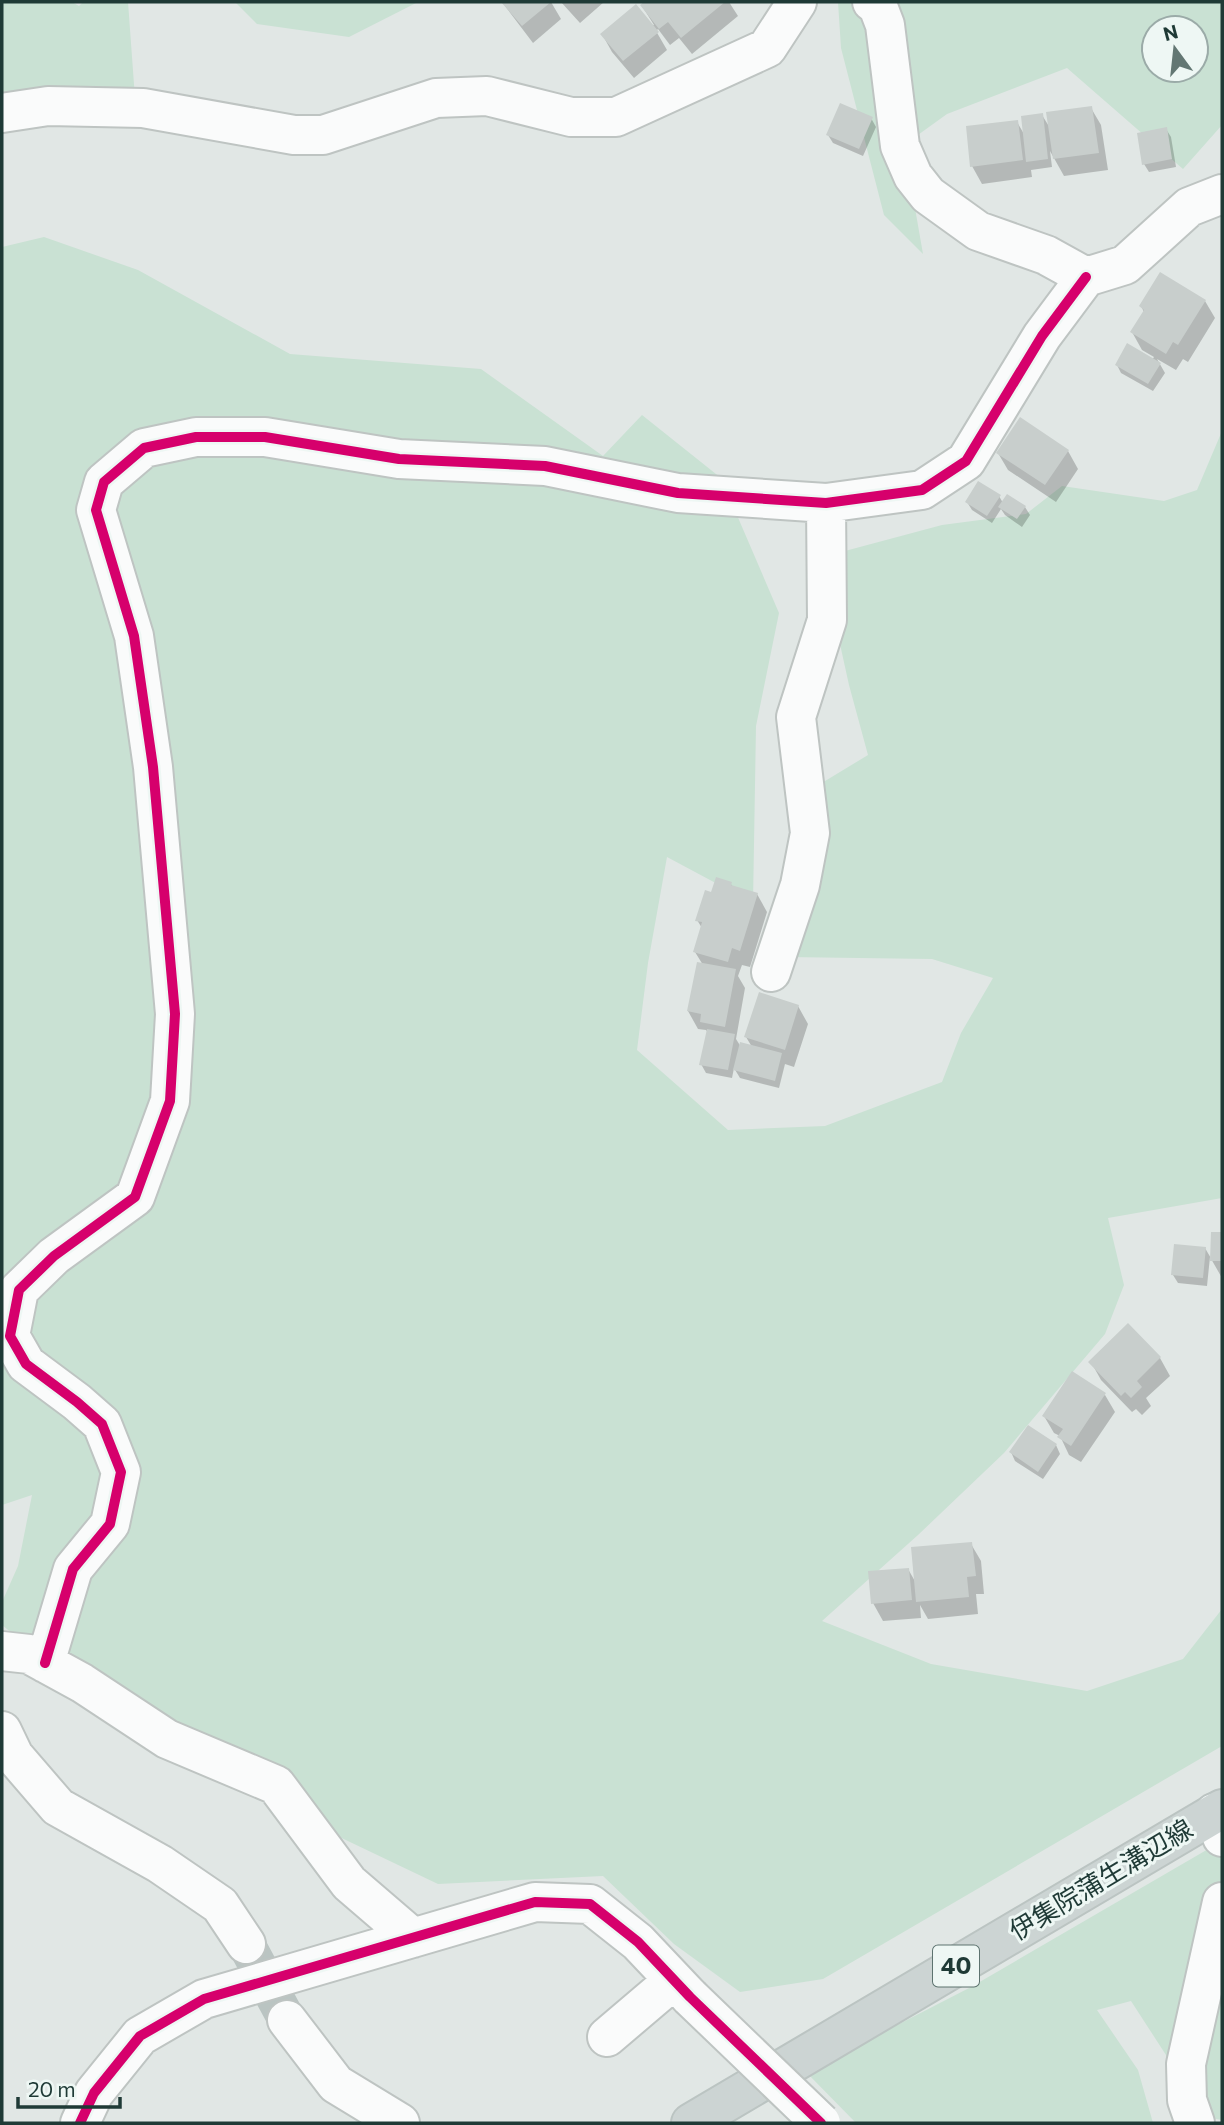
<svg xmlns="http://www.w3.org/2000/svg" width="1224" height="2125" font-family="Commissioner,'Noto Sans JP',sans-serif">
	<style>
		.green { fill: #c9e1d3; fill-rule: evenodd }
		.shadow { fill: #0003 }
		.building { fill: #c8cecc }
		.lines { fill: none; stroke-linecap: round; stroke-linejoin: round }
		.street-tunnel { stroke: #bac4c2; stroke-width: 38; stroke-dasharray: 38 19; stroke-linecap: butt }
		.street-casing { stroke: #bec4c2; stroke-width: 42 }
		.primary-casing { stroke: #bbc4c2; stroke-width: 42 }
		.street { stroke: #fafbfb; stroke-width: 38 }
		.primary { stroke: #ccd4d3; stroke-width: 38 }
		.street-bridge-casing { stroke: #bec4c2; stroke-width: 42; stroke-linecap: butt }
		.street-bridge { stroke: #fafbfb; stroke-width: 38 }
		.cycleway-casing { stroke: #eef7f4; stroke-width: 15 }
		.cycleway { stroke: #d6006c; stroke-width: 10 }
		.labels { text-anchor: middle; stroke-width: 6; stroke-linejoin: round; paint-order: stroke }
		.shield { fill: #eef7f4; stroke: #5d736f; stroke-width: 2 }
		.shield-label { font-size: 24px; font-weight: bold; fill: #1f3a36 }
		.street-label { font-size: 26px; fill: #1f3a36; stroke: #eef7f4 }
	</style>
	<rect width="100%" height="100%" fill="#e1e7e5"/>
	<path class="green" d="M2,2H72L79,6L83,2H128L135,98L2,123Z
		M235,2H418L349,37L257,24Z
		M838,2H1222V125L1183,169L1067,68L947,114L904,145L923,254L884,215L841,48ZM1154,28H1196V70H1154Z
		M44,237L138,270L290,354L481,369L603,456L642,415L721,478L779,613L756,726L753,903L667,857L648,963L637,1050L728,1130L825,1126L942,1082L961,1033L993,978L932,959L786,957L802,795L868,755L849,685L836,626L830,555L942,525L1026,514L1062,486L1164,501L1197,490L1222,431V1198L1108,1218L1124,1285L1105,1334L1004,1453L918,1535L822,1621L931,1664L1087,1691L1183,1659L1222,1609V1746L823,1979L740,1992L674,1944L603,1876L438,1884L329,1832L91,1697L2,1625V1602L18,1566L32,1495L2,1505V247Z
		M1222,1841V2120L1178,2112L1166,2055L1131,2001L1097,2010L1138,2070L1153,2123H856L806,2072L971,1987Z"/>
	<path class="shadow" d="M502,2H551L561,19L533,43Z
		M561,2H604L580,23Z
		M647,2H729L738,16L692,54L679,38L670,45L658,29L656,31L667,50L634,78L612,52L602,34L654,25L642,6Z
		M1091,108L1101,125L1108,170L1064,176L1050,151L1052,167L1031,170L1032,177L982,184L972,166L1017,122L1024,134L1042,115L1050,128Z
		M871,118L876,127L863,156L833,143L828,135Z
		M1166,129L1171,137L1176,167L1149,172L1144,164Z
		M1205,301L1215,318L1188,362L1183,359L1176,370L1157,359L1165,373L1153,391L1121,373L1117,365L1152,360L1154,357L1142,350L1132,332L1144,312L1141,306Z
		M1068,451L1078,469L1056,502L1008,470L998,453Z
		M999,496L1003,503L1025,507L1030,515L1022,527L1005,515L1001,509L992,523L972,510L967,502Z
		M730,883L733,887L757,894L767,912L750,967L742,965L738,976L745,988L736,1039L741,1047H752L746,1037L798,1006L808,1024L794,1067L785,1064L779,1088L740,1078L734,1068L732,1078L706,1073L701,1064L708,1033L706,1030L698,1029L688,1011L703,965L695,952L702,928L697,920L712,894Z
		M1213,1234H1222V1278L1210,1257L1207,1286L1178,1283L1173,1275L1205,1248L1212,1260Z
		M1128,1326L1160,1358L1170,1376L1146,1398L1151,1406L1142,1415L1136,1409L1132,1412L1101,1380L1091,1362Z
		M1105,1395L1115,1412L1081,1462L1069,1455L1060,1436L1054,1433L1044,1416Z
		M1056,1445L1060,1454L1043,1479L1015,1461L1011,1452Z
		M971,1544L981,1561L984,1594H976L978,1614L928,1619L920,1605L921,1618L883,1621L873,1603L908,1569L916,1583Z"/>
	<path class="building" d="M501,2H551L522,26Z
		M644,2H725L681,38L668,22L659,29L640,5Z
		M636,4L659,32L623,61L600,34Z
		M840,103L873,117L859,149L826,135Z
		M1092,106L1099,153L1053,159L1046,112Z
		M1043,113L1048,159L1026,162L1021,116Z
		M1018,120L1023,160L970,167L966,126Z
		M1167,127L1172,159L1142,165L1137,133Z
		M1160,272L1206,300L1178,345L1173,342L1166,354L1130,332L1144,310L1139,306Z
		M1127,343L1161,363L1148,384L1115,365Z
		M1020,417L1069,450L1045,485L996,453Z
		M978,481L1001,495L987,516L965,502Z
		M1007,494L1026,506L1017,519L998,507Z
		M716,877L732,882L731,885L758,893L740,951L732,948L728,962L693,952L702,922L695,921L705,890L711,892Z
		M697,962L736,969L725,1027L700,1022L701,1014L687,1011Z
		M759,992L799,1005L785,1050L744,1037Z
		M707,1029L735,1034L728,1070L699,1065Z
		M740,1042L782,1053L775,1081L733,1070Z
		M1211,1232H1222V1261H1210Z
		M1174,1244L1206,1247L1203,1278L1171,1275Z
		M1128,1323L1161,1357L1137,1381L1142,1387L1131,1398L1125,1392L1121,1396L1088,1362Z
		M1072,1371L1106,1393L1071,1446L1057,1437L1063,1429L1042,1416Z
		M1028,1425L1057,1444L1038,1472L1009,1452Z
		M972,1542L976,1576L967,1577L969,1597L916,1602L911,1547Z
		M909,1568L912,1600L871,1604L868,1571Z"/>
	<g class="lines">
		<path class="street-tunnel" d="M246,1944L287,2020"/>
		<g class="street-casing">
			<path id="street" d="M872,2L877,4L885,25L900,146L913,176L928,195L978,231L1046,255L1086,277L1125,265L1189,207L1222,194
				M2,113L48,106L143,108L294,135H323L436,98L487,96L571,117H616L767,48L797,2
				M771,972L800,885L810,833L796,717L827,620L826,503
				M2,1651L29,1654L82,1683L167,1739L276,1785L349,1883L413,1938
				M45,1663L73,1569L110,1524L121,1472L102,1424L77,1402L26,1364L10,1336L19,1290L54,1256L135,1197L170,1101L175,1014L153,767L134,636L96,510L104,482L144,448L196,437H265L399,459L545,466L678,493L826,503L922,490L966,461L1042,336L1086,277
				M2,1731L14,1756L58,1807L160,1864L220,1905L246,1944
				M1214,1813L1222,1837
				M287,2020L336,2084L400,2123
				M607,2037L674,1980
				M80,2123L94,2093L140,2036L204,1999L535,1902L590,1904L638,1942L690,1997
				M1195,2123L1187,2100L1186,2064L1222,1902"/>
		</g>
		<g class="primary-casing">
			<path id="primary" d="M691,2123L1222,1809"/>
		</g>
		<use href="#street" class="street"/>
		<use href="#primary" class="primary"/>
		<g class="street-bridge-casing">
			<path id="street-bridge" d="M690,1997L821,2123"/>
		</g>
		<use href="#street-bridge" class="street-bridge"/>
		<g class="cycleway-casing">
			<path id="cycleway" d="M45,1663L73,1569L110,1524L121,1472L102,1424L77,1402L26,1364L10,1336L19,1290L54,1256L135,1197L170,1101L175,1014L153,767L134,636L96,510L104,482L144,448L196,437H265L399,459L545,466L678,493L826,503L922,490L966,461L1042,336L1086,277
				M80,2123L94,2093L140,2036L204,1999L535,1902L590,1904L638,1942L690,1997L821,2123"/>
		</g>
		<use href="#cycleway" class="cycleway"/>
	</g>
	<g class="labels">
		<rect class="shield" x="933" y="1945.5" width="46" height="41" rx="5"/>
		<g class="shield-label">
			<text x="956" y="1974">40</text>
		</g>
		<g class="street-label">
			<text transform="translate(1101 1880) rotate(-31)" y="9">伊集院蒲生溝辺線</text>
		</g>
	</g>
	<rect width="1224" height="2125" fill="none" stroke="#1f3a36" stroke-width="7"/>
	<g transform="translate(1175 49) rotate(345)"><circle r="33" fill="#eef7f4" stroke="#9baba8" stroke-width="2"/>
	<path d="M0-5L12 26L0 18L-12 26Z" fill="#637773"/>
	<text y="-10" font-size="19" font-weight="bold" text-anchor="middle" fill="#1f3a36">N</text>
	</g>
	<path d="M18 2097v10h102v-10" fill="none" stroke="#1f3a36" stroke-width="3.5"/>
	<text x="28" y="2097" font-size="21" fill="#1f3a36" stroke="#eef7f4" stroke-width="5" paint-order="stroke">20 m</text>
</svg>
